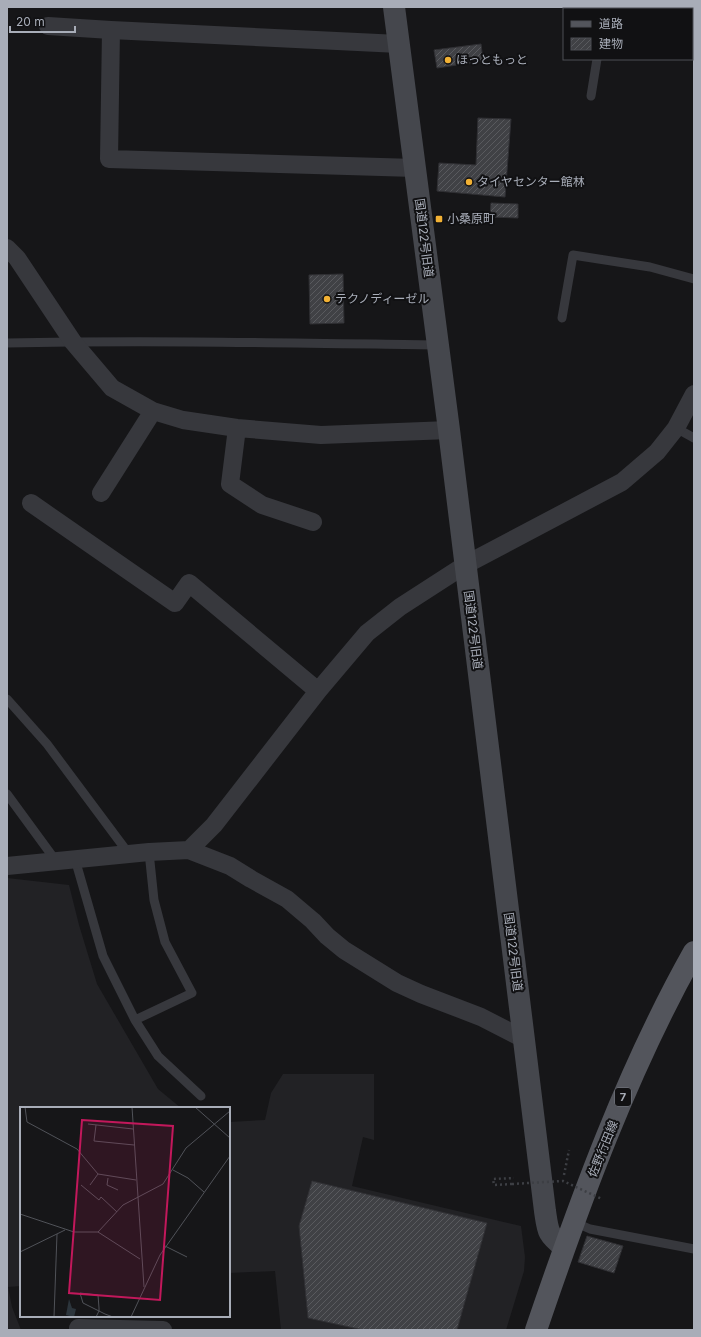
<svg xmlns="http://www.w3.org/2000/svg" width="701" height="1337" font-family="Inter,'Noto Sans JP',sans-serif">
	<style>
		.built { fill: #222225 }
		.building { fill: url(#building-hatch); stroke: #303034 }
		.lines { fill: none; stroke-linecap: round; stroke-linejoin: round }
		.path { stroke: #3d3f44; stroke-width: 2.5; stroke-dasharray: 2 3; stroke-linecap: butt }
		.lane { stroke: #37383d; stroke-width: 9 }
		.street { stroke: #37383d; stroke-width: 18 }
		.secondary { stroke: #45474d; stroke-width: 22 }
		.primary { stroke: #53555c; stroke-width: 22 }
		.path-bridge { stroke: #3d3f44; stroke-width: 2.5; stroke-dasharray: 2 3; stroke-linecap: butt }
		.poi-dot { fill: #f2b134; stroke: #111113; stroke-width: 1.5 }
		.labels { text-anchor: middle; stroke-width: 4; stroke-linejoin: round; paint-order: stroke }
		.shield { fill: #111113; stroke: #7b7e86; stroke-width: 1 }
		.shield-label { font-size: 11px; font-weight: bold; fill: #a8adb8 }
		.poi-label { font-size: 12px; fill: #a8adb8; stroke: #111113; text-anchor: start }
		.street-label { font-size: 12px; fill: #a8adb8; stroke: #111113 }
		.inset-road { fill: none; stroke: #505258; stroke-width: 1 }
		.view { fill: #c2185b; fill-opacity: 0.15; stroke: #c2185b; stroke-width: 2 }
		.inset-edge { fill: none; stroke: #a8adb8; stroke-width: 2 }
	</style>
	<defs>
		<pattern id="building-hatch" width="6" height="6" patternUnits="userSpaceOnUse"><rect width="6" height="6" fill="#404145"/><path d="M-1 1l2-2M0 6l6-6M5 7l2-2" fill="none" stroke="#595a5e"/></pattern>
	</defs>
	<rect width="100%" height="100%" fill="#161618"/>
	<path class="built" d="M7,878L69,885L79,925L97,984L158,1089L181,1108H21V1286L8,1287L12,1307L21,1330H7Z
		M283,1074H374V1140L363,1137L352,1186L521,1226L525,1257L524,1271L506,1330H281L275,1271L229,1273V1122L265,1120L271,1093Z"/>
	<path class="building" d="M481,44L483,61L437,68L434,50Z
		M478,118L511,119L505,197L437,191L439,163L476,165Z
		M491,203L518,204V218L490,217Z
		M343,274L344,323L310,324L309,275Z
		M312,1181L487,1223L457,1330H363L308,1318L299,1226Z
		M587,1236L623,1246L614,1273L578,1262Z"/>
	<g class="lines">
		<path class="path" d="M564,1175L569,1150
			M512,1184L494,1185L493,1179L514,1178"/>
		<path class="lane" d="M605,9V7
			M591,96L597,59
			M562,318L573,255L650,267L694,279
			M7,343C151,340 294,343 438,345
			M676,428L694,438
			M7,699L47,744L129,854
			M7,794L56,861
			M75,859L103,956L135,1020L158,1056L201,1096
			M135,1020L192,993L165,942L154,900L149,852
			M574,1222L590,1229L694,1249"/>
		<path class="street" d="M48,26L111,30L399,44
			M111,30L109,159L415,168
			M7,248L17,258L73,342L112,388L153,411L183,420L237,428L321,435L449,430
			M237,428L230,484L262,505L313,522
			M101,493L153,411
			M31,503L175,603L189,583L318,691
			M189,850L214,825L318,691L367,633L400,607L465,565L622,482L657,452L676,428L694,394
			M7,866L149,852L189,850L230,866L251,879L287,899L313,921L327,936L344,950L397,983L421,994L481,1017L524,1039
			M79,1330L78,1328L163,1330"/>
		<path class="secondary" d="M394,7L449,430L545,1211C548,1231 547,1234 564,1247"/>
		<path class="primary" d="M536,1330C580,1201 627,1071 694,952"/>
		<path class="path-bridge" d="M512,1184L563,1181L602,1199"/>
	</g>
	<g class="poi-dot">
		<circle cx="448" cy="60" r="4"/>
		<circle cx="469" cy="182" r="4"/>
		<rect x="435" y="215" width="8" height="8" rx="2"/>
		<circle cx="327" cy="299" r="4"/>
	</g>
	<g class="labels">
		<rect class="shield" x="615" y="1088" width="16" height="18" rx="3"/>
		<g class="shield-label">
			<text x="623" y="1101">7</text>
		</g>
		<g class="poi-label">
			<text x="456" y="64">ほっともっと</text>
			<text x="477" y="186">タイヤセンター館林</text>
			<text x="447" y="223">小桑原町</text>
			<text x="335" y="303">テクノディーゼル</text>
		</g>
		<g class="street-label">
			<text transform="translate(424 238) rotate(83)" y="4">国道122号旧道</text>
			<text transform="translate(473 630) rotate(83)" y="4">国道122号旧道</text>
			<text transform="translate(513 952) rotate(83)" y="4">国道122号旧道</text>
			<text transform="translate(603 1149) rotate(-68)" y="4">佐野行田線</text>
		</g>
	</g>
	<g transform="translate(20 1107)">
		<rect width="210" height="210" fill="#161618"/>
		<path d="M49,192L52,201L56,202L54,210L46,208Z" fill="#2c353c"/>
		<path class="inset-road" d="M5,0L7,15L57,42L78,67L116,73M112,0L124,180M175,0L210,31M68,17L113,22M76,18L74,34L114,38M153,63L168,71L184,85M88,71L87,78L98,83M61,78L79,93L81,90L97,105M70,78L78,67M0,107L54,125H78L120,152M78,125L103,98L143,77L166,41L210,4M145,139L167,150M0,145L45,123M34,210L37,127M76,210L79,204V201L78,188L60,186L63,196L85,207L93,210M111,210L140,148L210,49"/>
		<path class="view" d="M62,13L153,19L140,193L49,186Z"/>
		<rect width="210" height="210" class="inset-edge"/>
	</g>
	<rect width="701" height="1337" fill="none" stroke="#a8adb8" stroke-width="16"/>
	<rect x="563" y="8" width="130" height="52" fill="#111113" stroke="#4d4f55"/>
	<rect x="571" y="21" width="20" height="6" fill="#53555c" stroke="#4d4f55"/>
	<text x="599" y="28" font-size="12" fill="#a8adb8">道路</text>
	<rect x="571" y="38" width="20" height="12" fill="url(#building-hatch)" stroke="#4d4f55"/>
	<text x="599" y="48" font-size="12" fill="#a8adb8">建物</text>
	<path d="M10 26v6h65v-6" fill="none" stroke="#a8adb8" stroke-width="2"/>
	<text x="16" y="26" font-size="12" fill="#a8adb8" stroke="#111113" stroke-width="3" paint-order="stroke">20 m</text>
</svg>
